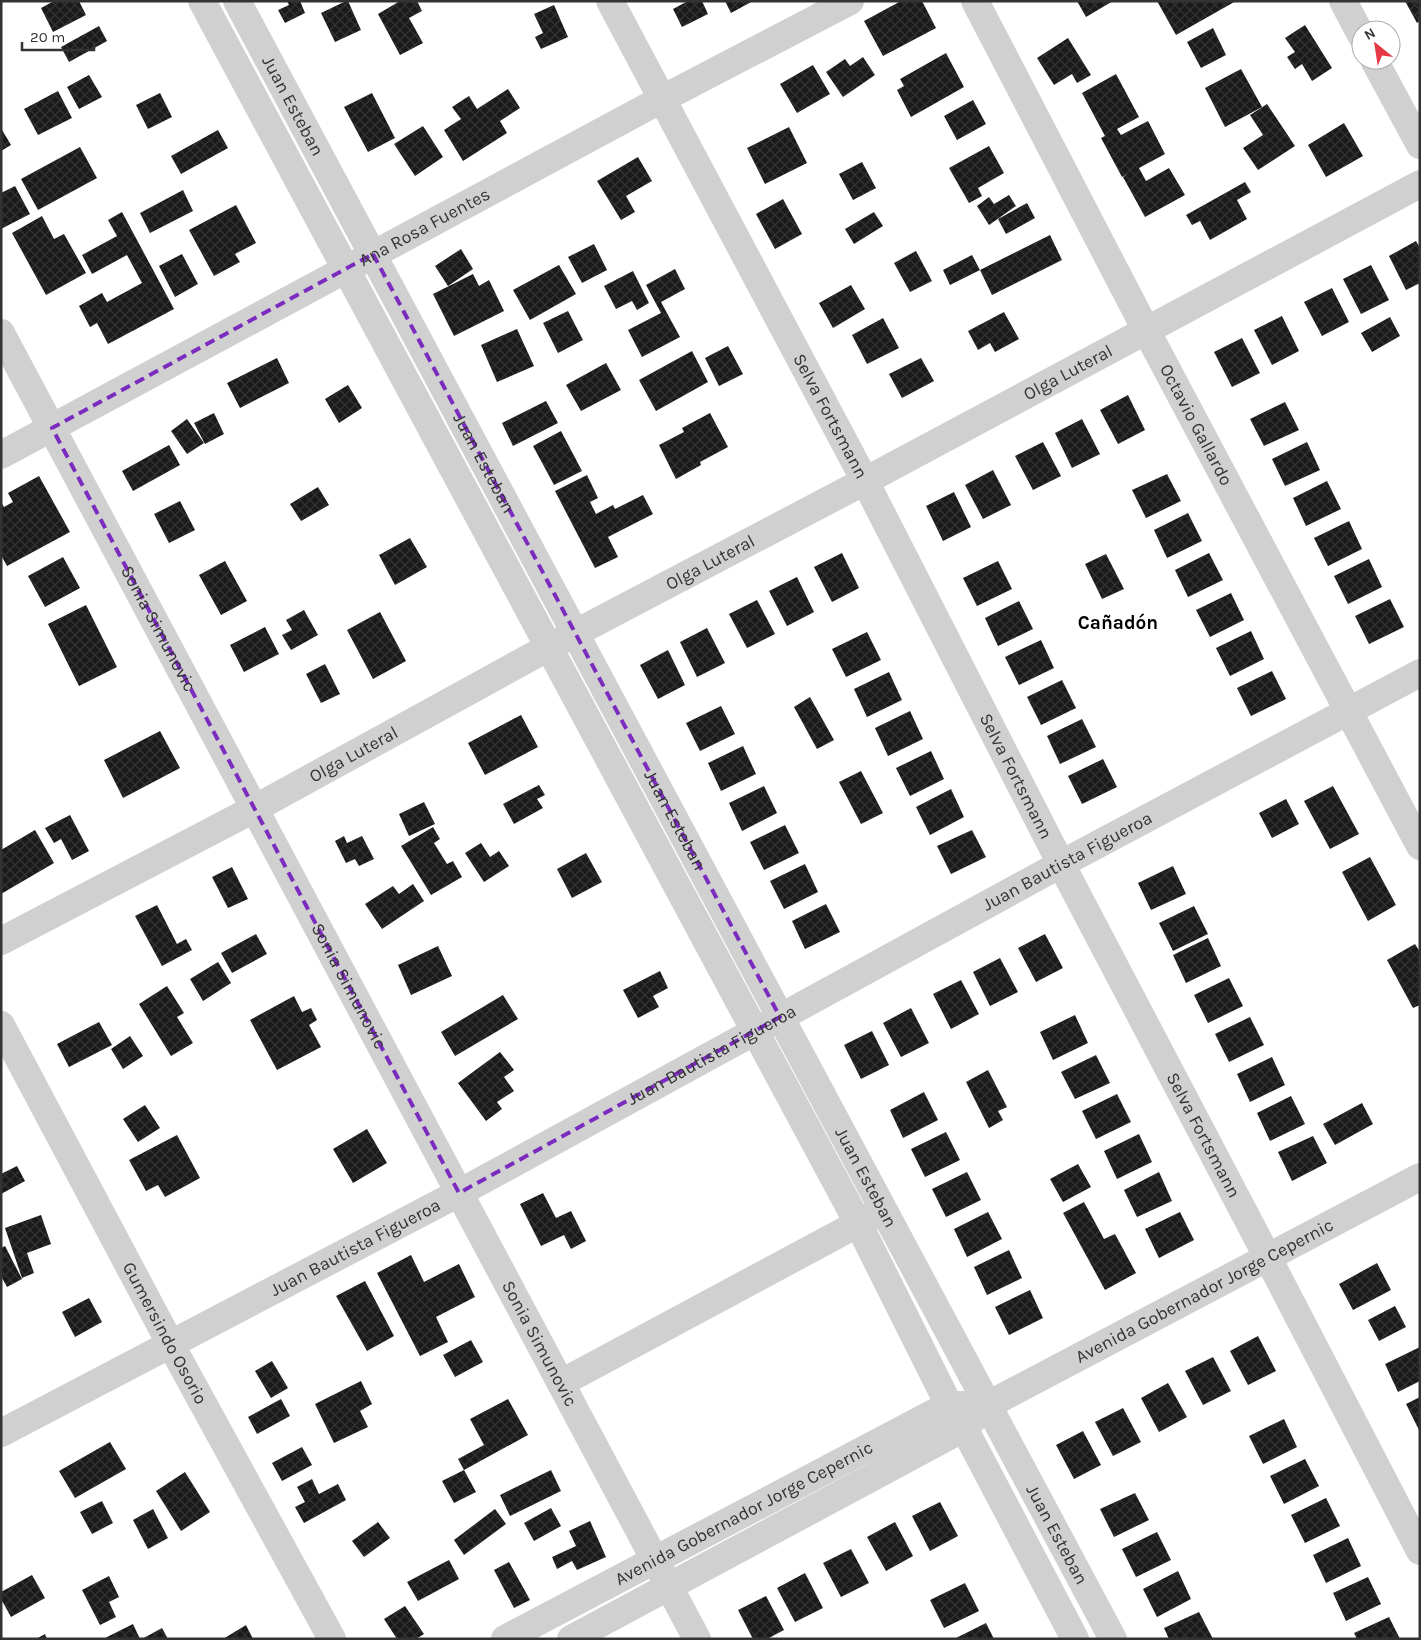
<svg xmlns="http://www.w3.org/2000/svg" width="1421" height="1640" font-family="Karla,sans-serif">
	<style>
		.building { fill: url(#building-cross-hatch) }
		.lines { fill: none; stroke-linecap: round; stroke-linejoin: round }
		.minor { stroke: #d0d0d0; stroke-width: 28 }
		.marked { fill: none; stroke: #7b2cbf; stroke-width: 4; stroke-dasharray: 10 6; stroke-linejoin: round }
		.labels { text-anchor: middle; stroke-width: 5; stroke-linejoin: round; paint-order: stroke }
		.street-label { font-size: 18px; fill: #333; stroke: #fff }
		.neighbourhood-label { font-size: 19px; font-weight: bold; fill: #000; stroke: #fff }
	</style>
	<defs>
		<pattern id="building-cross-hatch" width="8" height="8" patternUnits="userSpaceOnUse" patternTransform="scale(1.25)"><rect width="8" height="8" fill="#1a1a1a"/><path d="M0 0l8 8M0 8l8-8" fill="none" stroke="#333"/></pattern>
	</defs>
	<rect width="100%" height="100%" fill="#fff"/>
	<path class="building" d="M54,1H79L86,15L53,32L41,8Z
		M287,1H300L305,13L285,23L278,10L289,5Z
		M346,1H348L361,30L335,42L321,13Z
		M400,1H417L422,11L409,18L423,43L400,55L378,14Z
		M688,1H702L708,14L682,27L673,9Z
		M725,1H753L731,13Z
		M901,1H922L936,28L883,56L864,21Z
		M1077,1H1113L1086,17Z
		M1157,1H1236L1176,35Z
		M1405,1H1420V21L1417,23Z
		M554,5L568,37L541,49L535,37L543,33L534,14Z
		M1305,25L1332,68L1312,81L1302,64L1295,69L1287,57L1295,52L1285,38Z
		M99,26L107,41L69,62L61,47Z
		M1213,28L1226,55L1201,68L1187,42Z
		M1068,38L1091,75L1077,83L1072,74L1054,85L1037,58Z
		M946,53L964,87L911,117L897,90L904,86L900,79Z
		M863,57L875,75L843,97L826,72L845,59L850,66Z
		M813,65L830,94L797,113L780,84Z
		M1241,69L1262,107L1225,127L1205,88Z
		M1116,74L1139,117L1117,129L1121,135L1148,121L1165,154L1139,168L1146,181L1169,168L1185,195L1145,217L1123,177L1128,174L1122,177L1101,138L1105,136L1082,93Z
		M89,75L102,97L79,109L67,87Z
		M508,89L520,108L500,121L507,133L463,161L444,130L461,119L452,107L469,96L477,109Z
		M58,91L72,118L38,135L24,109Z
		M160,93L172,117L148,129L136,105Z
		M372,93L395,138L368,152L344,107Z
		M973,100L986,124L957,140L944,116Z
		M1267,104L1295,146L1258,170L1243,148L1263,135L1250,115Z
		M1344,123L1363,156L1326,177L1308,145Z
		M423,126L443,157L415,176L394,144Z
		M789,127L807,163L765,184L747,148Z
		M1,128L11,145L1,151Z
		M218,130L228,148L181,174L171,156Z
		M989,146L1004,173L978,188L982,196L969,203L949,168Z
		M80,147L97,178L38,210L21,179Z
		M638,157L652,181L626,196L635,212L621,220L597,181Z
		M862,162L876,188L853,200L839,174Z
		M1245,182L1251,192L1237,200L1247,219L1210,240L1200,221L1192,225L1186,215Z
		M15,186L30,214L1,229V193Z
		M183,190L193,211L150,233L140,213Z
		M1009,195L1016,206L989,225L977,206L989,197L994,204Z
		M783,199L802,234L775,249L756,214Z
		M1027,203L1035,218L1006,234L998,219Z
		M236,205L256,243L235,254L240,262L214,276L189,230Z
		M122,212L174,309L108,344L97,323L90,327L79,306L102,293L107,302L142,283L127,255L92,274L82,255L117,236L108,220Z
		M874,212L883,226L854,244L845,229Z
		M42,216L54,239L64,234L86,273L46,295L12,233Z
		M1050,235L1062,260L992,295L980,270Z
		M1416,241L1420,248V283L1406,290L1389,256Z
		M594,244L607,270L582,283L568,257Z
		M461,249L473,269L448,286L435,266Z
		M916,251L932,281L910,292L894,263Z
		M182,254L198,284L175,297L159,266Z
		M972,255L980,270L950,285L943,270Z
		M559,265L576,294L530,320L513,290Z
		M1371,265L1389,300L1361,314L1343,279Z
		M675,269L685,289L661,302L680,337L642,357L628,330L661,313L646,285Z
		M633,271L649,303L637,310L632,301L616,309L604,286Z
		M473,274L479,286L489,280L504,311L454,336L433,294Z
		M851,285L865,309L833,328L819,303Z
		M1332,288L1349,322L1322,336L1304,302Z
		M568,311L583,340L558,353L543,323Z
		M1004,312L1019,339L995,352L990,343L978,350L968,331Z
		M1282,316L1299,351L1272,365L1254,330Z
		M1390,317L1400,336L1372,352L1361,333Z
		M883,318L899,348L867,364L852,335Z
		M517,329L534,366L497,382L481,345Z
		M1242,338L1260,373L1232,387L1214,352Z
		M728,346L743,374L719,386L705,358Z
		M692,351L708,382L656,411L639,380Z
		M277,358L289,383L240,408L227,383Z
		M921,358L934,381L902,398L889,374Z
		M606,363L621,390L581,411L566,385Z
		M348,385L362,408L339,423L325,399Z
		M1128,395L1145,430L1118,444L1100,410Z
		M546,401L558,423L513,446L502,423Z
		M1285,402L1299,430L1264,446L1250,419Z
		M214,413L224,434L205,444L194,423Z
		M710,413L728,447L700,462L701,465L676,479L659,445L684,432L682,428Z
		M187,419L204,443L187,454L171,431Z
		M1082,419L1100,454L1072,468L1055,433Z
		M561,431L582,471L554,485L533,446Z
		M1043,442L1061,476L1033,490L1015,456Z
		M1307,442L1320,470L1285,486L1272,459Z
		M169,445L180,465L133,491L122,471Z
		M993,470L1011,505L983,519L965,485Z
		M1167,474L1181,501L1146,518L1132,490Z
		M587,475L598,498L590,502L596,514L613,505L615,509L643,495L653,514L608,537L618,557L595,568L555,491Z
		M39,476L70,532L7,566L1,555V502L4,507L13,502L8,493Z
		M1327,481L1341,509L1306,526L1293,498Z
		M318,487L329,505L301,521L290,504Z
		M954,492L971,527L943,541L926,506Z
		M180,501L195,530L169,543L154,514Z
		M1188,513L1202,541L1167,558L1154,530Z
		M1349,521L1362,549L1328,566L1314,538Z
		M410,538L427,567L395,585L379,555Z
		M842,553L859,588L832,602L814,567Z
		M1209,553L1223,580L1188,597L1175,570Z
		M1106,554L1124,589L1102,599L1085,564Z
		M63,557L80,588L45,607L28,576Z
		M1369,559L1382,587L1348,604L1334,576Z
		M225,561L247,601L221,615L199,575Z
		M998,561L1012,589L977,606L963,578Z
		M797,577L814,612L787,626L769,591Z
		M1231,593L1244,620L1210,637L1196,610Z
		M1390,599L1404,627L1369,644L1355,616Z
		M757,600L775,634L747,648L729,614Z
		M1019,601L1033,629L998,646L985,618Z
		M86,605L117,667L79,686L48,624Z
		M304,610L318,635L291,650L282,635L292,630L286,620Z
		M380,612L406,661L373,679L347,630Z
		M265,627L279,654L244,672L230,645Z
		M707,628L725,663L697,677L680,642Z
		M1251,631L1264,659L1230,676L1216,648Z
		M867,632L881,660L846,677L832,649Z
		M1041,640L1054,668L1019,685L1005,657Z
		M668,650L685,685L658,699L640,665Z
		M325,664L340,694L321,703L306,674Z
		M1272,671L1286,699L1251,716L1237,688Z
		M889,672L902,700L867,717L854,689Z
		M1062,680L1076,708L1041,725L1027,697Z
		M810,697L834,740L817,749L794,707Z
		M721,706L735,734L700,751L686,723Z
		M910,711L923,739L888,756L875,728Z
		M521,715L538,747L485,775L468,743Z
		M1082,719L1096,747L1060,764L1047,736Z
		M160,731L180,768L123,798L104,760Z
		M743,746L756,774L721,791L708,763Z
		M931,751L944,779L910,796L896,768Z
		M1103,759L1117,787L1082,804L1068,776Z
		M861,771L883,813L861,824L839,782Z
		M539,785L545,795L537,799L543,808L514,824L503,804Z
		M764,786L777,813L742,831L729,803Z
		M1333,786L1359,834L1330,849L1304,801Z
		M951,789L964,817L930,835L916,807Z
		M1286,799L1299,824L1272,838L1259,813Z
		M424,802L435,824L409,836L399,814Z
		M70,815L89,851L72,860L61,839L54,843L45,828Z
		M785,825L799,853L764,870L750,842Z
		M433,827L440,839L434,843L447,864L453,861L462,877L431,895L401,846Z
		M35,830L54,863L1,894V850Z
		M972,830L986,857L951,874L937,846Z
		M344,836L347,843L362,836L374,859L359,866L355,859L346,863L335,841Z
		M481,843L490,857L499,851L509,866L484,882L465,853Z
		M586,853L602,882L572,898L557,869Z
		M1370,857L1396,905L1368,921L1342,872Z
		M805,864L818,892L784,909L770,881Z
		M1173,866L1186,894L1151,910L1138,883Z
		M232,867L248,899L228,908L212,877Z
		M413,884L424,901L382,929L365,904L393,886L399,894Z
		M826,904L840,932L805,949L792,921Z
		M157,905L177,944L186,939L192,950L162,966L135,916Z
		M1194,906L1208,934L1173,951L1159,923Z
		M256,934L267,954L232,973L221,953Z
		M1045,934L1063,968L1036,982L1018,948Z
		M1208,938L1221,966L1186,983L1173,955Z
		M1415,944L1420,952V1005L1413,1008L1387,960Z
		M438,946L452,976L411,995L398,965Z
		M1000,958L1018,992L990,1006L973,972Z
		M218,962L231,983L203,1001L190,979Z
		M660,971L668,988L653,996L659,1007L638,1018L623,990Z
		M1229,978L1243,1006L1208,1023L1194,995Z
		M961,980L979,1014L951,1029L933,994Z
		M167,986L184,1013L177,1017L193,1043L171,1056L139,1004Z
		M503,995L518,1019L455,1056L441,1032Z
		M294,996L302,1012L311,1008L317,1020L309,1025L321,1047L277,1070L250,1020Z
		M911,1008L929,1043L901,1057L883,1023Z
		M1075,1015L1088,1043L1053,1060L1040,1032Z
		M1250,1017L1264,1045L1229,1062L1215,1034Z
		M99,1022L112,1045L69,1067L57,1044Z
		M872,1031L889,1065L861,1079L844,1045Z
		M130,1036L143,1056L123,1069L111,1049Z
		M500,1052L514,1070L504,1077L514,1091L497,1102L502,1109L486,1121L458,1083Z
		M1096,1055L1110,1083L1075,1099L1061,1072Z
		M1272,1057L1285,1085L1250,1102L1237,1074Z
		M988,1070L1007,1107L998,1111L1003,1120L989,1128L966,1082Z
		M924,1092L938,1120L903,1138L890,1110Z
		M1117,1094L1131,1122L1096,1139L1082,1111Z
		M1291,1096L1305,1124L1270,1141L1257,1113Z
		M1362,1103L1373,1124L1335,1145L1323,1124Z
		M145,1105L160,1128L138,1142L123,1119Z
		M367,1129L387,1163L353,1183L333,1149Z
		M946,1132L960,1160L925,1177L911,1149Z
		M1139,1134L1152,1162L1117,1179L1104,1151Z
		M177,1135L200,1178L165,1197L158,1185L146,1191L129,1160Z
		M1313,1136L1327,1163L1292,1181L1278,1152Z
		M1078,1164L1091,1187L1063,1202L1050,1179Z
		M17,1166L25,1181L1,1194V1174Z
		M967,1172L981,1200L946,1217L932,1189Z
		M1159,1172L1172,1201L1137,1217L1124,1190Z
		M543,1193L556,1218L571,1211L586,1241L571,1249L564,1235L541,1246L520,1204Z
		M1084,1202L1104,1239L1115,1234L1136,1273L1105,1290L1063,1213Z
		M988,1212L1002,1239L967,1257L954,1229Z
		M1180,1212L1194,1240L1159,1258L1145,1229Z
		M41,1215L51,1244L27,1253L34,1273L22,1278L5,1228Z
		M5,1246L22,1279L7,1287L1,1276V1248Z
		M1009,1250L1022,1278L987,1295L974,1267Z
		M411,1255L424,1282L459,1264L475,1297L436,1317L448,1342L420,1356L377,1273Z
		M1377,1263L1391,1290L1353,1310L1339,1284Z
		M365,1281L394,1336L367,1351L336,1296Z
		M1030,1290L1043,1318L1009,1335L995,1307Z
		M89,1298L102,1322L75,1337L62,1312Z
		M1395,1306L1406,1327L1379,1341L1368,1320Z
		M1258,1336L1276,1371L1248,1385L1230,1351Z
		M471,1340L483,1362L455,1377L443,1355Z
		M1420,1347V1381L1398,1392L1385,1364Z
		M1213,1357L1231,1391L1203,1405L1185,1371Z
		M272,1361L288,1388L271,1398L255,1371Z
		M361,1381L372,1404L360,1411L368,1427L334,1443L315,1404Z
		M1168,1383L1187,1417L1159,1432L1141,1398Z
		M1420,1397V1432L1406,1404Z
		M281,1399L290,1416L257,1434L248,1417Z
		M508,1399L528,1435L464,1470L458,1459L484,1445L470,1419Z
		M1123,1408L1141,1442L1113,1456L1095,1422Z
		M1284,1419L1297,1447L1263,1464L1249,1436Z
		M1083,1431L1101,1465L1074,1479L1056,1445Z
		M110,1442L126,1469L75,1498L59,1471Z
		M302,1447L312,1465L282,1481L272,1463Z
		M1305,1459L1319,1486L1284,1504L1270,1476Z
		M464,1470L476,1492L454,1503L442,1481Z
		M551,1470L561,1491L510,1516L500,1495Z
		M185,1472L210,1512L181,1531L156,1491Z
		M312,1479L319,1494L338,1484L346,1500L304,1523L295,1507L305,1502L297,1487Z
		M1135,1493L1149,1520L1114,1537L1100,1509Z
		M1326,1498L1340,1526L1305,1543L1291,1515Z
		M102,1501L113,1523L92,1534L80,1512Z
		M940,1502L958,1536L930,1551L912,1516Z
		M551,1508L561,1526L534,1541L524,1523Z
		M153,1509L168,1538L148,1549L133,1520Z
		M495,1509L506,1524L464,1555L454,1540Z
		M590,1521L606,1557L577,1570L572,1561L557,1569L552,1557L576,1546L569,1531Z
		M378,1522L390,1538L364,1557L352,1541Z
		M895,1522L913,1556L886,1571L867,1537Z
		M1157,1532L1171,1560L1136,1577L1122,1549Z
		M1348,1538L1361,1566L1326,1583L1313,1555Z
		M851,1549L869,1583L841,1597L823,1563Z
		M449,1560L459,1579L418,1601L407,1582Z
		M509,1562L530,1600L514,1608L494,1570Z
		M1178,1571L1191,1599L1157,1617L1143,1589Z
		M805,1573L823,1608L795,1622L777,1588Z
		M32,1575L45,1598L11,1617L1,1599V1592Z
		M109,1576L119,1597L109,1602L116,1617L100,1625L82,1590Z
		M1368,1577L1381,1604L1346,1621L1333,1593Z
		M965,1583L979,1611L944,1628L930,1600Z
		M766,1596L784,1630L767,1639H753L738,1610Z
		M405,1606L424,1634L416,1639H397L384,1619Z
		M1199,1612L1213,1639H1169L1164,1628Z
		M1389,1617L1400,1639H1357L1354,1633Z
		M986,1623L994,1639H954Z
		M133,1624L140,1639H103Z
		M246,1625L253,1639H223Z
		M162,1628L168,1639H142Z
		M45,1634L47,1639H36Z"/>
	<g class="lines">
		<g class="minor">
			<path d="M202,1L858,1223L949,1405L964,1428L1075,1639"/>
			<path id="s1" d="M237,1L1113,1639"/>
			<path id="s2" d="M610,1L865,481L1061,864L1268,1258L1420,1551"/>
			<path id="s3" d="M975,1L1146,330L1420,846"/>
			<path d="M1343,1L1361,35"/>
			<path d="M1374,60L1420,145"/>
			<path id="s4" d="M1,333L697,1639"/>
			<path id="s5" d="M1,455L662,99L850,1"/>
			<path id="s6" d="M1,941L254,809L549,647L865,481L1420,184"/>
			<path id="s7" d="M1,1025L171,1345L332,1639"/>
			<path d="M561,1383L874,1215"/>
			<path id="s8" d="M1,1433L459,1193L1061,864L1420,673"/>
			<path id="s9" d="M505,1639L949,1405H966"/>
			<path id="s10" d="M571,1639L964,1428L988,1405L1420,1177"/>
		</g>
	</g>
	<path class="marked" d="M373,254L780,1017L459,1193L52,428Z"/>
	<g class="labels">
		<g class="street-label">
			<text dy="6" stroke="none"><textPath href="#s1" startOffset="119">Juan Esteban</textPath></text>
			<text dy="6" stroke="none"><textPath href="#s5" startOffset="481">Ana Rosa Fuentes</textPath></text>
			<text dy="6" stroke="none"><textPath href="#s6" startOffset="1209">Olga Luteral</textPath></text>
			<text dy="6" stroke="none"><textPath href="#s2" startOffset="470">Selva Fortsmann</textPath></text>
			<text dy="6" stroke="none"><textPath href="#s3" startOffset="478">Octavio Gallardo</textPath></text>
			<text dy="6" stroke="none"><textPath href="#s1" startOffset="524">Juan Esteban</textPath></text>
			<text dy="6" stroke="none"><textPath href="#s6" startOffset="804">Olga Luteral</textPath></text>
			<text dy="6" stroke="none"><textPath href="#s4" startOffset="335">Sonia Simunovic</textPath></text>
			<text dy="6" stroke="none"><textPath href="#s6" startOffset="399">Olga Luteral</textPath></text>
			<text dy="6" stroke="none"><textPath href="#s2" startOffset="875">Selva Fortsmann</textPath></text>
			<text dy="6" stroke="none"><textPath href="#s1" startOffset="929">Juan Esteban</textPath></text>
			<text dy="6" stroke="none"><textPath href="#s8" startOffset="1210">Juan Bautista Figueroa</textPath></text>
			<text dy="6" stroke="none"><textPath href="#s4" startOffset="740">Sonia Simunovic</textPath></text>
			<text dy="6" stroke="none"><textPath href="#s8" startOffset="805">Juan Bautista Figueroa</textPath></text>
			<text dy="6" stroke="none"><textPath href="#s2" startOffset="1280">Selva Fortsmann</textPath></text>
			<text dy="6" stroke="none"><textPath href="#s1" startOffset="1334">Juan Esteban</textPath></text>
			<text dy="6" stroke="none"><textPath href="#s8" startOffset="400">Juan Bautista Figueroa</textPath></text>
			<text dy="6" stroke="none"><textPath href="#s10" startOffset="724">Avenida Gobernador Jorge Cepernic</textPath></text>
			<text dy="6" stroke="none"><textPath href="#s7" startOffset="349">Gumersindo Osorio</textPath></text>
			<text dy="6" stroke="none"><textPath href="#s4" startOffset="1145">Sonia Simunovic</textPath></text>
			<text dy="6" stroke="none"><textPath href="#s9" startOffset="270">Avenida Gobernador Jorge Cepernic</textPath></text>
			<text dy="6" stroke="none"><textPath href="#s1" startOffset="1739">Juan Esteban</textPath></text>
		</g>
		<g class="neighbourhood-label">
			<text x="1118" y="629">Cañadón</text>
		</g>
	</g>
	<rect width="1421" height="1640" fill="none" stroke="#333333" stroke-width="5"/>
	<g transform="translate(1376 45) rotate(330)"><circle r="24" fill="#ffffff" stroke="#adadad"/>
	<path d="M0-4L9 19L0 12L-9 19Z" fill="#e63946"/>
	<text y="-8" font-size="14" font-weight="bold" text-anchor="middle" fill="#333333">N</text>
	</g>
	<path d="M22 42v8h72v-8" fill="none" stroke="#333333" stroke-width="2.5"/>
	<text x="30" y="42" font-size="15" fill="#333333" stroke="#ffffff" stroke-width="4" paint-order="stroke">20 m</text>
</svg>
